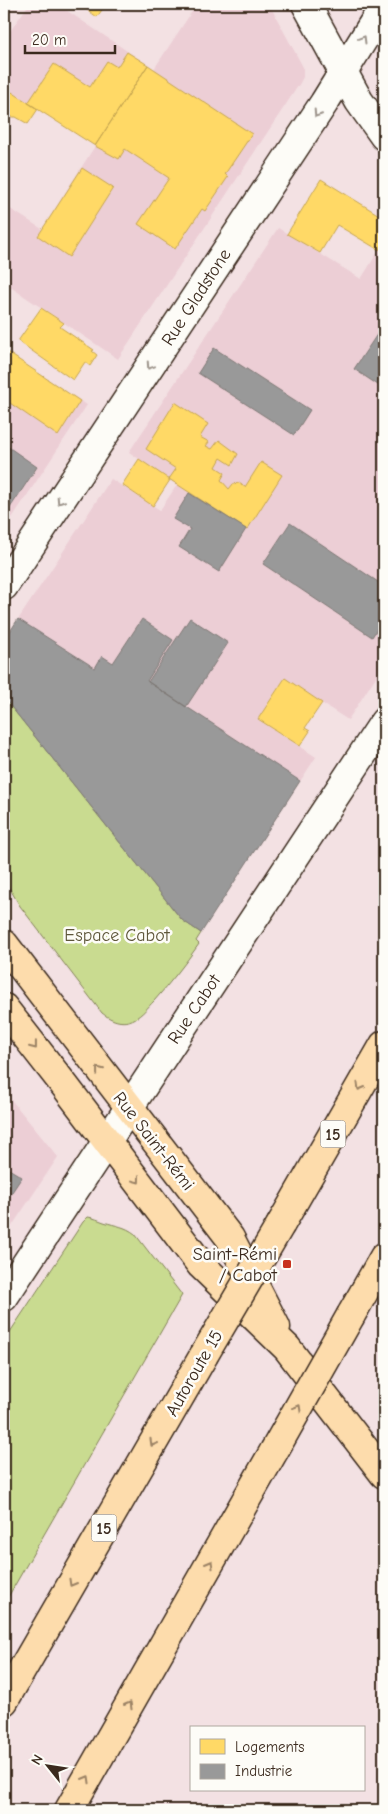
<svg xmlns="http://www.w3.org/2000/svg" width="388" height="1814" font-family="'Comic Neue',sans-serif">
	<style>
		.built { fill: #ecced5 }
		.green { fill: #c9db90; stroke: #828257 }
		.homes { fill: #ffd966; stroke: #c4a450 }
		.industry { fill: #999; stroke: #7d7874 }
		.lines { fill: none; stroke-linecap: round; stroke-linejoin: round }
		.minor-casing { stroke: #3b2a1e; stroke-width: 31 }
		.major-casing { stroke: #3b2a1e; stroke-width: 31 }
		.highway-casing { stroke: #3b2a1e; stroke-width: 31 }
		.minor { stroke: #fdfcf7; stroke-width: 28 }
		.major { stroke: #fddcac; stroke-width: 28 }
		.highway { stroke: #fddcac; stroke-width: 28 }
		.highway-bridge-casing { stroke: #3b2a1e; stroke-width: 31; stroke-linecap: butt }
		.highway-bridge { stroke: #fddcac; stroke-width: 28 }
		.oneway { stroke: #9c938a }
		.oneway2 { stroke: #9c8365 }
		.poi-dot { fill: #c8321e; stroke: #fdfcf7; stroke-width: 2 }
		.labels { text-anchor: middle; stroke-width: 5; stroke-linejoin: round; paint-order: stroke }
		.shield { fill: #fdfcf7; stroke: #75695f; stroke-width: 1 }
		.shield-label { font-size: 16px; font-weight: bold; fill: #3b2a1e }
		.street-label { font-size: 18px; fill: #3b2a1e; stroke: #fdfcf7 }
		.park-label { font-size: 18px; fill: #5e563a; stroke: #fdfcf7 }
		.poi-label { font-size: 18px; fill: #3b2a1e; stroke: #fdfcf7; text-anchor: end }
	</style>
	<rect width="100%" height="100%" fill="#f3e1e3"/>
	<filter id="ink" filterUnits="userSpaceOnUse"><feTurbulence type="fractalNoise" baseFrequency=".02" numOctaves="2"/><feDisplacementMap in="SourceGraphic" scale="10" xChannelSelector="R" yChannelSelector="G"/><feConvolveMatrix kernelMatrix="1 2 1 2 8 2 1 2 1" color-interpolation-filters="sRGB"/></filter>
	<g filter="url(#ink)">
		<path class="built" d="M29,4H57L154,69L197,4H269L303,67V77L300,83L118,359L6,284L4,287V205L42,229L95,146L4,87V40Z
			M278,228L361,279L384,242V664L348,720L284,679L258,719L316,757L201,933L182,920L4,698V641L111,479L160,510L177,485L129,452Z
			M4,350L87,405L4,530Z
			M4,1091L58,1157L4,1238Z"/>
		<path class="green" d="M4,698L182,920L201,933L196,941L199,944C185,964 170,983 154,1001C148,1007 142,1015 134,1019C122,1025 111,1020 102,1013L20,906L4,879Z
			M88,1217C95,1218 98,1220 104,1222C116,1226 125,1226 135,1234L182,1295L4,1604V1341L83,1222Z"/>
		<path class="homes" d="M79,4H106L97,17Z
			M127,52L148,65L95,146L28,103L54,64L90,87L107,61L117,67Z
			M148,65L252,134L225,174L228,177L205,211L202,209L175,249L138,224L169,178L125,149L119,159L95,146Z
			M4,87L38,109L28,124L16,117H10L4,127Z
			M82,168L113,188L69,257L38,236Z
			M321,179L384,218V242L379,250L337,225L320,253L287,234Z
			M41,308L64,323L60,327L94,350L92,351L97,355L90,366L85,362L73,380L18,341Z
			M4,350L80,401L58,436L4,399Z
			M175,402L208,424L200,437L209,442L206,446L212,449L219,440L238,454L232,465L221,458L216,467L225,473L221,480L229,489L233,484L239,483L245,487L261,462L282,475L247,530L169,479L176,469L146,449Z
			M139,459L170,480L153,506L122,485Z
			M285,678L322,703L305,728L310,731L300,746L258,719Z"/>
		<path class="industry" d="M384,324V389L354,369Z
			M214,348L310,410L294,435L198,373Z
			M4,444L37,467L4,517Z
			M189,493L246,529L219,572L179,547L190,529L173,519Z
			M290,523L384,586V618L372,637L263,564Z
			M190,618L228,643L186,707L148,682Z
			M18,619L95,668L102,656L113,663L142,619L173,640L147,681L300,781L201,933L182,920L4,698V641Z
			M4,1166L22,1177L4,1204Z"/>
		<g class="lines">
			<g class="minor-casing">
				<path id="minor" d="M306,4L359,101L384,136
					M4,586L324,103L384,6
					M4,1297L384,722"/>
			</g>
			<g class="major-casing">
				<path id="major" d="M4,944L230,1238L276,1327
					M4,1008L65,1086L201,1265L287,1348L384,1474"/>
			</g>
			<g class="highway-casing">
				<path id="highway" d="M281,1224L384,1045
					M351,1315L384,1257
					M4,1701L204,1355
					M69,1810L274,1451"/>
			</g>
			<use href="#minor" class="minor"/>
			<use href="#major" class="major"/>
			<use href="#highway" class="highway"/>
			<g class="highway-bridge-casing">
				<path id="highway-bridge" d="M204,1355L281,1224
					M274,1451L351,1315"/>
			</g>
			<use href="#highway-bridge" class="highway-bridge"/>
		</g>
		<defs><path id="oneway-chevron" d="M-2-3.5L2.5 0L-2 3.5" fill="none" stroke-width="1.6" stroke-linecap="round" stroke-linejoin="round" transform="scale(1.25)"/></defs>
		<g class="oneway">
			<use href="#oneway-chevron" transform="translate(363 39) rotate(-59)"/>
			<use href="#oneway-chevron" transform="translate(317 114) rotate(123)"/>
			<use href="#oneway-chevron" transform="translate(150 366) rotate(124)"/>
			<use href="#oneway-chevron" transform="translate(60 501) rotate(123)"/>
		</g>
		<g class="oneway2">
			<use href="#oneway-chevron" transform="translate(34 1046) rotate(52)"/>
			<use href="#oneway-chevron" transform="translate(99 1070) rotate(-128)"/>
			<use href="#oneway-chevron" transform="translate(360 1087) rotate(120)"/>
			<use href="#oneway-chevron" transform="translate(137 1180) rotate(53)"/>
			<use href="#oneway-chevron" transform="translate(298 1408) rotate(-61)"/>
			<use href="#oneway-chevron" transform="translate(153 1443) rotate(120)"/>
			<use href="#oneway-chevron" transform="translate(210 1564) rotate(-60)"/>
			<use href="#oneway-chevron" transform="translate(72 1583) rotate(120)"/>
			<use href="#oneway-chevron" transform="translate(129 1705) rotate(-60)"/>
			<use href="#oneway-chevron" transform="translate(87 1779) rotate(-60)"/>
		</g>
	</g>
	<rect class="poi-dot" x="282" y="1259" width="10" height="10" rx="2.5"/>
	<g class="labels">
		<g class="shield">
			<rect x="320.5" y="1120.5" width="25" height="27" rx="4"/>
			<rect x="91.5" y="1514.5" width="25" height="27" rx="4"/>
		</g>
		<g class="shield-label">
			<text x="333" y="1140">15</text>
			<text x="104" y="1534">15</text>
		</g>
		<g class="street-label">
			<text transform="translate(196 297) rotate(-57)" y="6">Rue Gladstone</text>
			<text transform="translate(194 1009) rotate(-56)" y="6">Rue Cabot</text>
			<text transform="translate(154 1141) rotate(52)" y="6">Rue Saint-Rémi</text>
			<text transform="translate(194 1373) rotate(-60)" y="6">Autoroute 15</text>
		</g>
		<g class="park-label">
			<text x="117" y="941">Espace Cabot</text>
		</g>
		<g class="poi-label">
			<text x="277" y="1260">Saint-Rémi<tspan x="277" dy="21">/ Cabot</tspan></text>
		</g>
	</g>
	<rect width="388" height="1814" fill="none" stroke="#fdfcf7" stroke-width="20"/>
	<rect x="10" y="10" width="368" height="1794" fill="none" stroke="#3b2a1e" stroke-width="2" filter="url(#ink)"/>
	<rect x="190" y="1726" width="175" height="65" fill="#fdfcf7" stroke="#afa8a0"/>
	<rect x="200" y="1739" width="25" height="15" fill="#ffd966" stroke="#afa8a0"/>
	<text x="235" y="1752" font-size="15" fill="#3b2a1e">Logements</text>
	<rect x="200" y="1764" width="25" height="15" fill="#999999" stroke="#afa8a0"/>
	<text x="235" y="1776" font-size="15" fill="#3b2a1e">Industrie</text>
	<g transform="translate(48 1766) rotate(300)" stroke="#fdfcf7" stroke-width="4" paint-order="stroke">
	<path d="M0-4L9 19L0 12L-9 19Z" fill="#3b2a1e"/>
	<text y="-8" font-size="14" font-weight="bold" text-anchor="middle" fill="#3b2a1e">N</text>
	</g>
	<path d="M25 45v8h90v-8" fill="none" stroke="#3b2a1e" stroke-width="2.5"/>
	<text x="32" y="45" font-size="15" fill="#3b2a1e" stroke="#fdfcf7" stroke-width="4" paint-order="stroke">20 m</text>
</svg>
